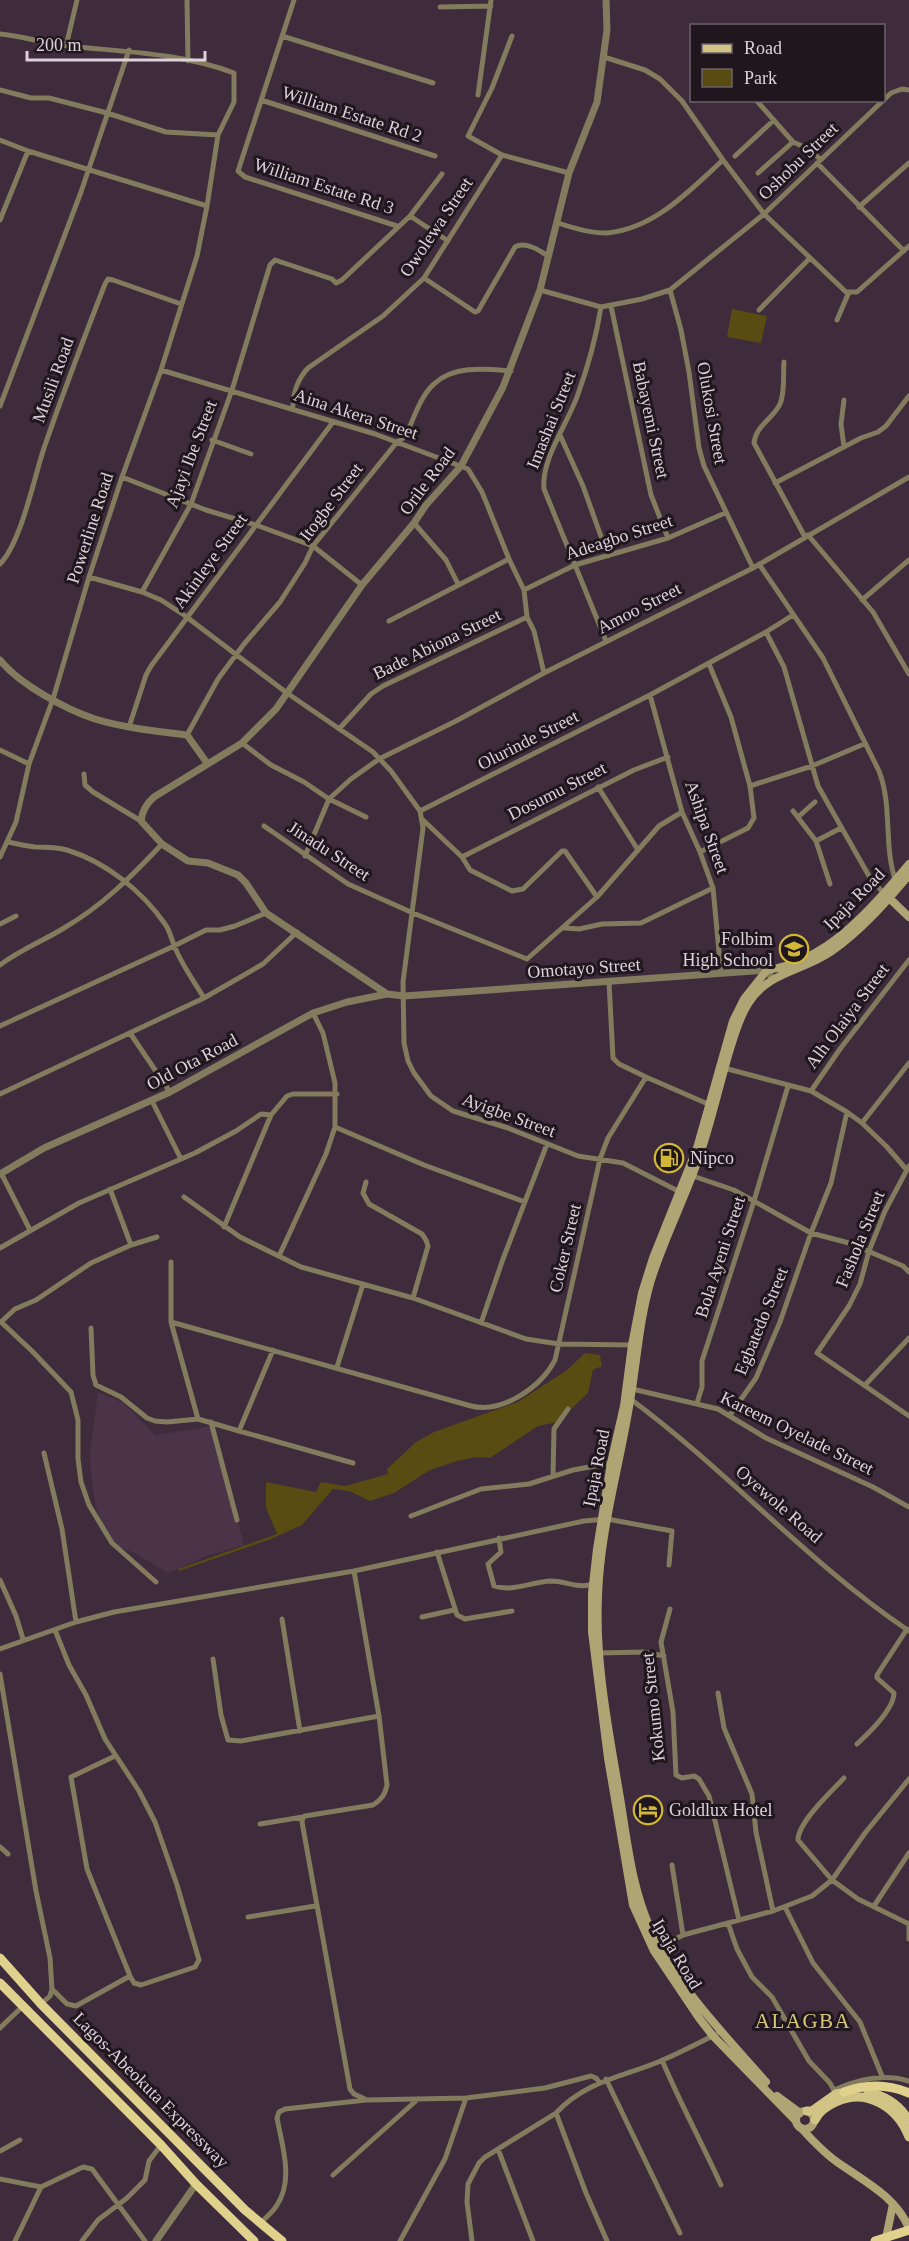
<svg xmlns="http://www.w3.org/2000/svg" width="909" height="2241" font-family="Georgia,serif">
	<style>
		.built { fill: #4c3448 }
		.green { fill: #584c12 }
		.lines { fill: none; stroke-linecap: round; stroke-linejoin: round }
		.minor { stroke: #827b5d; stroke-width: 5 }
		.tertiary { stroke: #827b5d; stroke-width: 7 }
		.secondary { stroke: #aea474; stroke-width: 8 }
		.primary { stroke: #d1c485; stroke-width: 9 }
		.trunk { stroke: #e0d28c; stroke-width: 9 }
		.labels { text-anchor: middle; stroke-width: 6; stroke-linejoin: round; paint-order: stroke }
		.street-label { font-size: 18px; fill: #ded1db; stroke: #20171e }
		.poi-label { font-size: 18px; fill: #ded1db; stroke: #20171e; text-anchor: start }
		.quarter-label { font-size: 21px; letter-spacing: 1.5px; fill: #d7c779; stroke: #20171e }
	</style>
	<rect width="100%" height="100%" fill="#3e2b3b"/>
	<path class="built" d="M98,1392L123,1403L155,1435L214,1426L244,1545L207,1556L168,1573L135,1553L112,1545L96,1508L91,1473L90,1453Z"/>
	<path class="green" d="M732,309L767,316L761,343L727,337Z
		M585,1353L600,1355L602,1366L593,1370L588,1393L558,1422L538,1426L490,1458L476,1457L457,1461L430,1470L394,1493L370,1501L349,1491L333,1489L302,1525L271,1539L179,1571L178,1569L277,1534L266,1508V1482L316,1492L321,1482L345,1486L388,1474L387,1469L416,1442L434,1432L518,1402L567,1370Z"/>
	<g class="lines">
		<path class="minor" d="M187,0L188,61
			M294,0L238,171L245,177L397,226
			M440,7L491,6
			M0,34C23,36 46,44 69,46C124,52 182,53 234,73V102L218,135L207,206L197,256L161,370L122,477L89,577L53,699L29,764L16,822L0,857
			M282,36L433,83
			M512,36L492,88L468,136L502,155L569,173
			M66,46L77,0
			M604,57L645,70L660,79L682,101L723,160L764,214L846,292H857L909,246
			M0,90L31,98H49L107,113L166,132L218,135
			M478,95L491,0
			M261,100L435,156
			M756,100L793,142L809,149L820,159
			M0,140L28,151L207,206
			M735,156L774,120
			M817,163L904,251
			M758,173L793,142
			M859,207L909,163
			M410,216L448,241
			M0,220L28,151
			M558,223C573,228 592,234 608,233C655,228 689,191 723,160
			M424,278L475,312L478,311L515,247C525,241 539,250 548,256
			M540,290L601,307L642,299L670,290L764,214L891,93L902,89L909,90
			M670,290L681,330L689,372L699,448L704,466L753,568
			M611,306L651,495L668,538
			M601,307C596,338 588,367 577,397C567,424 541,460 544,489L606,641
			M759,310L810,258
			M837,320L849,292
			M784,362C783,374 785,393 780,404C773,419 756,425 754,443L805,537
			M161,370L375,434L468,469L482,492L509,559L524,590L527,617L534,631L544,673
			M844,400L841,424L844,447
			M0,406L81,192L129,50
			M293,409C292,394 298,379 308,368L383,316L424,278L502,155
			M560,435L583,486L608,556
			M212,440L251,454
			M122,477L206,510L256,525L313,546L362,585
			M775,483L861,438L878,432L886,426L909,396
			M414,523L446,560L458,584
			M808,535L873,612L909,674
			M0,564C21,543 34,478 44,448C63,393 84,338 105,284L108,279L113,280L181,304
			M759,564L823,658L879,771C893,807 883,846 896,882
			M89,577L142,592L161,600L184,615L287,693L373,752L391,771L420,811L423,828L403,982L404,1043L408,1061L414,1073L431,1096L453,1111L508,1128L578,1156L623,1163L682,1193
			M524,590L575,565L668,538L725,513
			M142,592L191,504L232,390L270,265L275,260L332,279L336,283L342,280L410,216L442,174
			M862,600L909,560
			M389,621L509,559
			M766,632L784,667L818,786L869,876L884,894
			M650,695L682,812L700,852L713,888L721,973
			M129,727L146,675L151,666L333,422
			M339,729L371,694L383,686L527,617
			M187,735L218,679L244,644L280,602L305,563L313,546L397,442L405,437C413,421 420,396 434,384C454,365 486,369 511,371
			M242,743L271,765L304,782L329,799L366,817
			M0,750L29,764
			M84,774L85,785L93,792L141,821
			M750,786L812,766L864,744
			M598,787L638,850
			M420,811L650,695L766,632L793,615
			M793,811L816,841L830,884
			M798,817L815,802
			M423,820L462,857L470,870L512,891L523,889L562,851H565L597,897
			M264,826L348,884L413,913L527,959L597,897L659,826L682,812
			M816,841L841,828
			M8,842C17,844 26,846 35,847C46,847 57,847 67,850C106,862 142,891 165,924C170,931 171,938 174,945C181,964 194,981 204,998
			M700,852L748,828L754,818L750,786L731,717L709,664
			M305,856L329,799L351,779L379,759L456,721L544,673L753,568L909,477
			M462,857L634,770L668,757
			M0,924L16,916
			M565,928L579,929L602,924L641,923L713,888
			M0,965C20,950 43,941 64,928C102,906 132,876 162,844
			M609,982L613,1058L619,1064L646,1077
			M0,1026L174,946L206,930H220L235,926L266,913
			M130,1033L170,1092
			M724,1068L811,1091L847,1112L862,1123L887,1147L906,1169
			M811,1091L840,1049L909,960
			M0,1094L204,998L263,964L297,932
			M152,1101L181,1159
			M862,1123L909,1063
			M335,1127L424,1165L525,1202
			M909,1166L885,1211L869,1251L860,1284L849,1306L817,1353L909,1416
			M1,1173L30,1230
			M690,1175L734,1190L811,1233L849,1243L903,1266L909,1272
			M366,1182L363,1193L369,1204L422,1234L426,1240L428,1246L413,1298
			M110,1189L131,1245
			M184,1197L240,1237L301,1267L413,1298L526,1339L559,1344L633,1345
			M224,1227L271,1115L287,1096L293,1094H337
			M0,1248L79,1203L195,1153L236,1131L261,1114L271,1115
			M279,1256L326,1154L335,1127V1083L323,1033L313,1013
			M171,1262V1322L198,1419L239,1431L273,1350
			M171,1322L471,1406C502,1414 541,1387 555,1360L600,1159L608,1138L646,1077L708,1104
			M481,1323L503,1259L547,1144
			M91,1328L93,1375L96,1385L121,1397L147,1418L155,1421L167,1422L198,1419
			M337,1367L363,1284
			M865,1385L909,1338
			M628,1388L718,1409L766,1438L873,1487L909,1507
			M629,1398C727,1470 808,1563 909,1631
			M697,1403L702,1387V1361L754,1201L788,1086
			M730,1415L756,1378L780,1322L811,1233L831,1183L847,1112
			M211,1422L237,1520
			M239,1431L353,1463
			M44,1453L62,1529L76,1622
			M553,1476L554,1429L568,1409
			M411,1516L481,1489L529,1484L573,1470L611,1463
			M499,1538L501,1552L488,1564L494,1586C512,1592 532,1582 551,1581C566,1581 577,1589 593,1584
			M437,1552L457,1615L465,1619L512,1611
			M354,1571L379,1716L387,1785C385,1795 381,1800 373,1805L305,1816L303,1817L302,1822L350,2089L354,2094L367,2100L466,2098L545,2088L591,2076L596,2078L599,2082
			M0,1580L16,1616L23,1639
			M156,1582L112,1543L89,1505L81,1482L78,1459V1420L71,1392L32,1351L1,1322L15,1309L36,1300L91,1263L131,1245L157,1237
			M670,1609L661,1642L673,1712L676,1775L682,1778L694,1776L699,1779L709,1796L739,1920
			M422,1617L454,1610
			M282,1619L300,1731
			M0,1649L76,1622L114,1612L354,1571L584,1521L607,1519L672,1531L669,1565
			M599,1653L644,1652L664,1656
			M213,1659L221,1715L228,1740L241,1741L379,1716
			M0,1674L36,1891L50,1958L52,1989L50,1996L41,2004
			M718,1693L724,1728L752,1794L756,1832L773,1911
			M857,1744C869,1733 894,1709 894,1693L877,1678V1675L907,1629
			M115,1756L71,1777L87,1869L130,1976
			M844,1778C832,1791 798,1822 798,1840L832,1880L858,1899L909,1924
			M260,1824L303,1817
			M0,1847L8,1854
			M672,1865L683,1935
			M874,1906L909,1853
			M785,1907L813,1963L860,2022L882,2076
			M248,1917L315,1906
			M728,1923L737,1949L752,1977L772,1997L809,2061L830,2083L836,2094
			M909,1923V1939
			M660,1947L683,1935L773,1911L812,1896L832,1880L865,1833L909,1779
			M52,1989L67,2004L76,2006L130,1976L134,1983L141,1985L195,1967L199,1960L177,1885L155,1822L139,1791L105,1739L86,1695L69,1665L55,1630
			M0,2028L23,2006
			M662,2060C680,2103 702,2143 721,2185
			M606,2079L680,2233
			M834,2090C858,2079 883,2073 909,2081
			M556,2113L586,2193L607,2241
			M498,2149L533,2241
			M0,2151L20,2140
			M333,2175L418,2099
			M0,2179L41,2187L83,2167L92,2169L145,2241
			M261,2223C266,2217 273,2212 277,2205C294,2180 282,2145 277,2118L279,2112L285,2109L366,2100
			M15,2241L41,2187
			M82,2241L98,2220L127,2198L145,2180L149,2161L161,2145
			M400,2241L445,2159L466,2098
			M472,2241L467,2202L468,2184L479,2163L485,2157L556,2113C587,2080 624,2077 663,2060C683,2051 703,2041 722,2031"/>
		<path class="tertiary" d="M0,660C19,684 65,709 95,719C124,728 156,731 187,735L207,763
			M387,994L266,913L246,883L238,875L208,863L188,861L162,844L141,821C142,811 146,804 154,797L242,743L276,709L362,585L414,523L426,505L461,466L503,387L540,290L569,173L597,102L607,30L606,0
			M0,1174L44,1148L170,1092L313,1013L347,1002L387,994L404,996L767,970L772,978
			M156,2241L196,2184"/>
		<path class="secondary" d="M886,895L909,917
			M766,2082C725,2035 678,1988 651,1930C631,1887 627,1838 619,1792C608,1727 595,1661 598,1596C600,1530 620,1465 630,1401C637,1361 639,1320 651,1280C664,1239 684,1200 698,1160C711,1124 719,1085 730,1049C735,1034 739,1018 748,1004C768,971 802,972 832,951C862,930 886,902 909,875
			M777,2096L800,2113
			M796 2120a9 9 0 1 1 18 0a9 9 0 1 1-18 0Z
			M796,2121L713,2036L699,2018L654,1951L633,1905L608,1758L592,1632V1593L597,1549L611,1463L624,1406L632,1345L642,1293L653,1258L697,1148L733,1021L744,999L767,970C828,961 871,909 909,864
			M802,2129C813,2141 823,2152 837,2162C864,2181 895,2196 909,2228
			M886,2238L893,2204"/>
		<path class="primary" d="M868,2092C885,2096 900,2105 909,2121
			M807,2111H812L836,2094L848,2092
			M815,2120C819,2111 827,2106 836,2102C867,2087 898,2108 909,2137"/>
		<path class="trunk" d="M0,1958L41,2004L245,2210L282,2241
			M0,1983L161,2145L196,2184L254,2241
			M844,2092C866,2084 888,2084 909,2093
			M875,2241L909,2230"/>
	</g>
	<defs>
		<g id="school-ring" transform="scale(1.5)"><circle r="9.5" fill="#20171e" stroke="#d0b736" stroke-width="1.5"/><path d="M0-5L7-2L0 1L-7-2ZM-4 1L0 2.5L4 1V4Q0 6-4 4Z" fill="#d0b736"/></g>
		<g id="fuel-ring" transform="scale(1.5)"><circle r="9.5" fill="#20171e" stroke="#d0b736" stroke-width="1.5"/><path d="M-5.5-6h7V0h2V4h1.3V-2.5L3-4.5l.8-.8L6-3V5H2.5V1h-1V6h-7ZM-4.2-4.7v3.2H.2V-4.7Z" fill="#d0b736"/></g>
		<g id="hotel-ring" transform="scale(1.5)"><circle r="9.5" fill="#20171e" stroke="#d0b736" stroke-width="1.5"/><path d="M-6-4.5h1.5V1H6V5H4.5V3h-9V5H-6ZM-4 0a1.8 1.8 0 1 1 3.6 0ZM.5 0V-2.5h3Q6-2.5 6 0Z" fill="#d0b736"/></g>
	</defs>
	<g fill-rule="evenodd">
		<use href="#school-ring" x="794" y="949"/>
		<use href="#fuel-ring" x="669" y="1158"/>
		<use href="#hotel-ring" x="648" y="1810"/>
	</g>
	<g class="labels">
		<g class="street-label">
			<text transform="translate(352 114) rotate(18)" y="6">William Estate Rd 2</text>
			<text transform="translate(798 161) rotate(-44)" y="6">Oshobu Street</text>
			<text transform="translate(324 186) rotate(18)" y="6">William Estate Rd 3</text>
			<text transform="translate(436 227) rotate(-56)" y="6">Owolewa Street</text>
			<text transform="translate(53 380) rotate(-70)" y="6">Musili Road</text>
			<text transform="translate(712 413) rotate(80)" y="6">Olukosi Street</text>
			<text transform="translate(356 414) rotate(18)" y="6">Aina Akera Street</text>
			<text transform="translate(551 420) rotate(-68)" y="6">Imashai Street</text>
			<text transform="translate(651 420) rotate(78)" y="6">Babayemi Street</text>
			<text transform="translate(191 454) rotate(-69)" y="6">Ajayi Ibe Street</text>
			<text transform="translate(427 481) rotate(-53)" y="6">Orile Road</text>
			<text transform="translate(331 502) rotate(-53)" y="6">Itogbe Street</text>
			<text transform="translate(90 528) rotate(-72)" y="6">Powerline Road</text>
			<text transform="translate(619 537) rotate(-18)" y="6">Adeagbo Street</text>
			<text transform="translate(210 561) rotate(-54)" y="6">Akinleye Street</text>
			<text transform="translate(639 608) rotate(-27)" y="6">Amoo Street</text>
			<text transform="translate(437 644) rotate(-26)" y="6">Bade Abiona Street</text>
			<text transform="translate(528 740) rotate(-27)" y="6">Olurinde Street</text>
			<text transform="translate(557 791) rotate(-27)" y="6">Dosumu Street</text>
			<text transform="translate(707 827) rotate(70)" y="6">Ashipa Street</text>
			<text transform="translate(329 851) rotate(33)" y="6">Jinadu Street</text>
			<text transform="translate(854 899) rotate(-45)" y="6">Ipaja Road</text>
			<text transform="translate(584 968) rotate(-4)" y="6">Omotayo Street</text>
			<text transform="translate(847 1016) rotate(-53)" y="6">Alh Olaiya Street</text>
			<text transform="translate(192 1062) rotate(-28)" y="6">Old Ota Road</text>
			<text transform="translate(509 1115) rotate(20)" y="6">Ayigbe Street</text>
			<text transform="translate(860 1239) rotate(-68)" y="6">Fashola Street</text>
			<text transform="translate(565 1248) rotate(-77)" y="6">Coker Street</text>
			<text transform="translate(720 1257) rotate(-72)" y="6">Bola Ayeni Street</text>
			<text transform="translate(761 1321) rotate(-68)" y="6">Egbatedo Street</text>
			<text transform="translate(797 1433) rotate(26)" y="6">Kareem Oyelade Street</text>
			<text transform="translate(596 1468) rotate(-79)" y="6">Ipaja Road</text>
			<text transform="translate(779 1504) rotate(41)" y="6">Oyewole Road</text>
			<text transform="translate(653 1707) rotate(-96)" y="6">Kokumo Street</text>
			<text transform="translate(677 1954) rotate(59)" y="6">Ipaja Road</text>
			<text transform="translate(151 2090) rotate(45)" y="6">Lagos-Abeokuta Expressway</text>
		</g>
		<g class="poi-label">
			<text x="773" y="945" text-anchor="end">Folbim<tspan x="773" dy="21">High School</tspan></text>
			<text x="690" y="1164">Nipco</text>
			<text x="669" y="1816">Goldlux Hotel</text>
		</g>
		<g class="quarter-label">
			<text x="803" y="2028">ALAGBA</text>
		</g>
	</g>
	<rect x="690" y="24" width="195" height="78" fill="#20171e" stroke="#6c616a" stroke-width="1.5"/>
	<rect x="702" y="44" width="30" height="9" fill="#d1c485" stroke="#6c616a" stroke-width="1.5"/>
	<text x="744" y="54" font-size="18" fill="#ded1db">Road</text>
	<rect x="702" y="69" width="30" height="18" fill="#584c12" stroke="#6c616a" stroke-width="1.5"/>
	<text x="744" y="84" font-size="18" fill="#ded1db">Park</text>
	<path d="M27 51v9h178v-9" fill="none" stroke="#ded1db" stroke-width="3"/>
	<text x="36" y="51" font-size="18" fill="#ded1db" stroke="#20171e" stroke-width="4.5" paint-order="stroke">200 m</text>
</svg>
